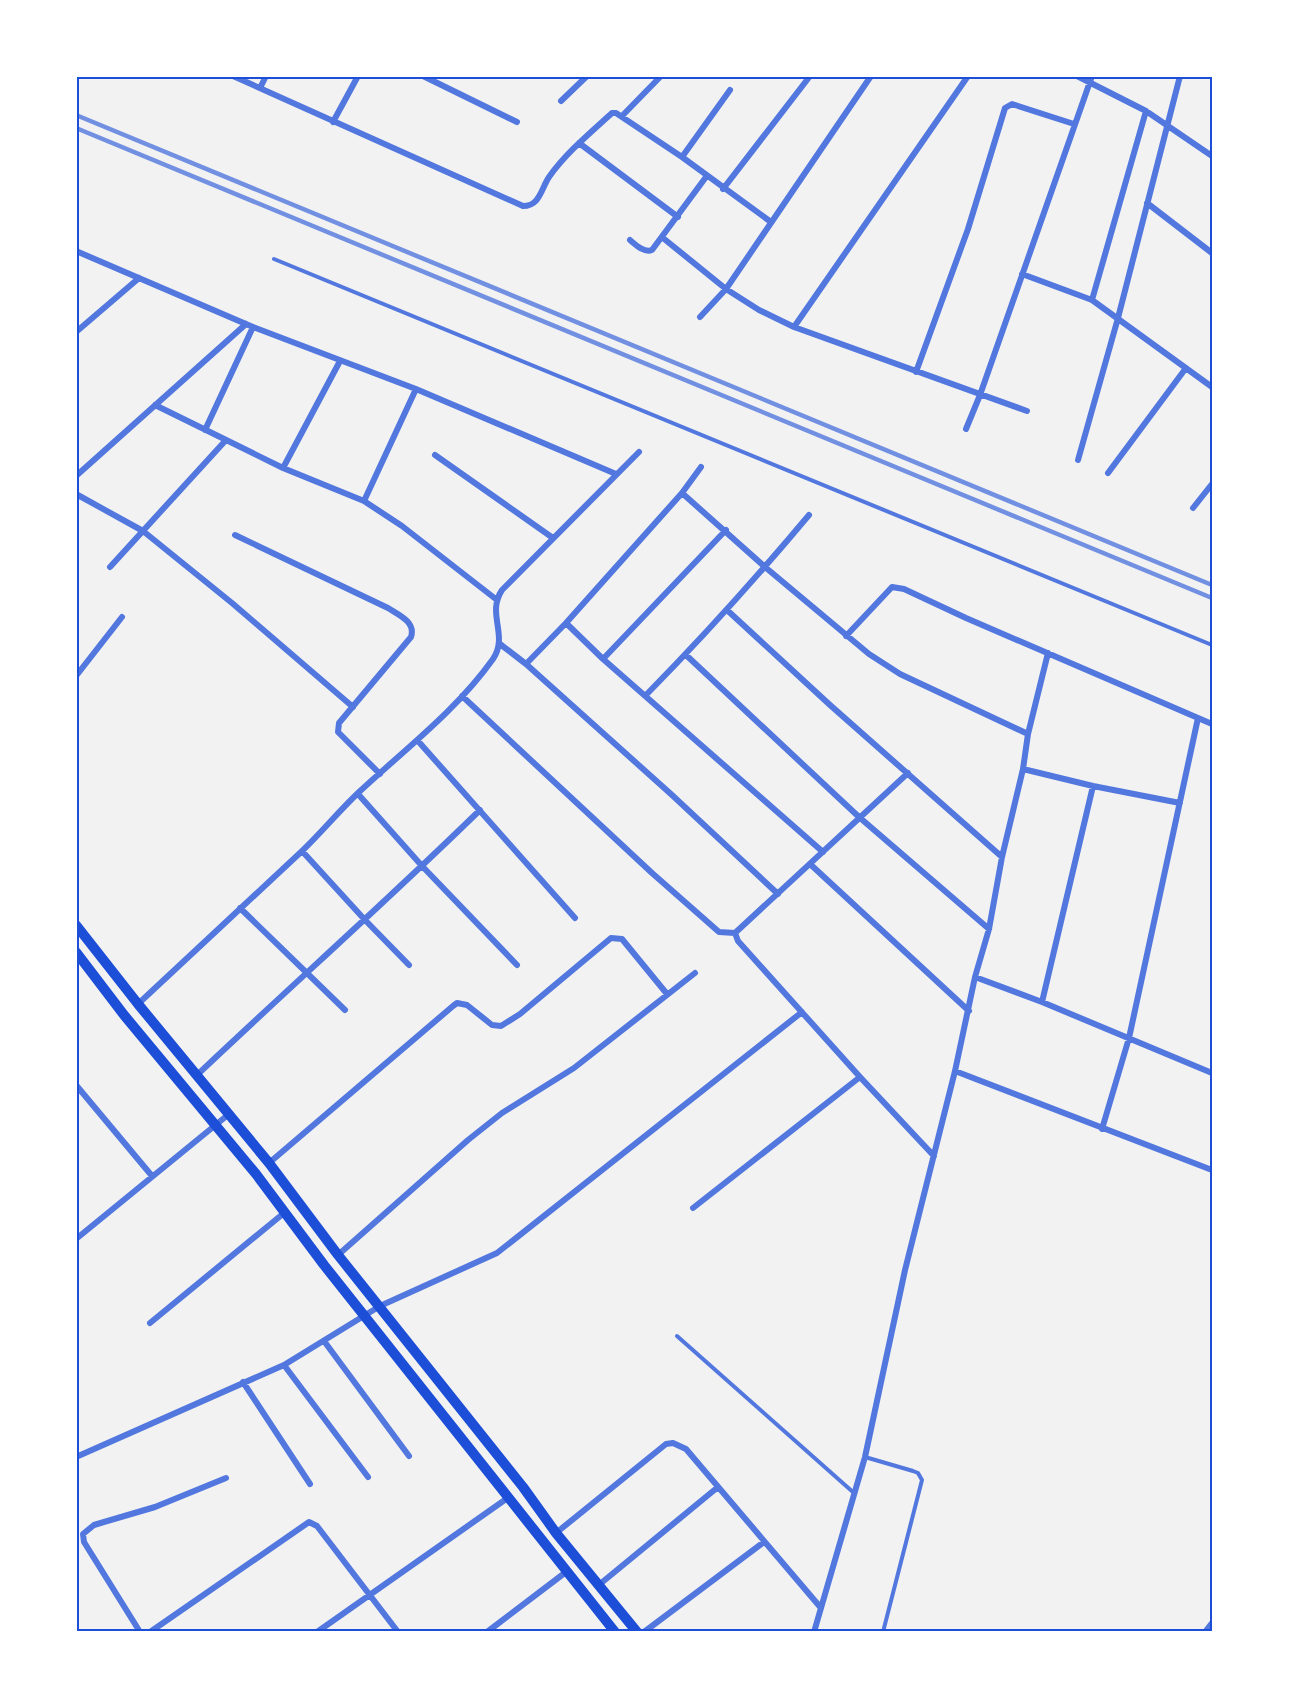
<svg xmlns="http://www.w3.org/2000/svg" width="1289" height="1708" font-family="Commissioner,sans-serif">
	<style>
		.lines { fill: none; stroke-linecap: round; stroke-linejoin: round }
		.service { stroke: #5277de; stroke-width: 4 }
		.minor { stroke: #5277de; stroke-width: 6 }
		.secondary { stroke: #1d4ed8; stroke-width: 10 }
		.rail { stroke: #7290e2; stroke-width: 4.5 }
		.neatline { fill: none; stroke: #1d4ed8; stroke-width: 2 }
	</style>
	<rect width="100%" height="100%" fill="#f2f2f2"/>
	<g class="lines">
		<path class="service" d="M274,259L1212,645
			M677,1336L854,1493
			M865,1457L913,1471L918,1473L922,1480L883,1632"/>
		<path class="minor" d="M233,76L523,206C540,206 541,189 549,177C566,153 590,133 612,113H616L682,157L771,222
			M423,76L517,122
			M1077,76L1146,111L1212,156
			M260,88L266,76
			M561,101L587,76
			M622,116L661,76
			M333,122L358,76
			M579,143L678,217
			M682,157L730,90
			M723,189L810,76
			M1147,203L1212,253
			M663,238L726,289L759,310L794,327L1027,411
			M630,240C636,245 644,253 652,250L706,177
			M76,251L253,327L416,389L616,474
			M1022,274L1092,300L1212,387
			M1092,300L1146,111
			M700,317L726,289L871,76
			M794,327L968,76
			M76,332L139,278
			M916,372L968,229L1005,108L1012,104L1074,124
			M155,405L283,468L364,501L402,526L497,600
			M966,429L980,395L1092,76
			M205,430L253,327
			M435,455L553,538
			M1078,460L1118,318L1180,76
			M283,468L340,361
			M1108,473L1186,368
			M76,476L246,324
			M682,493L765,567L869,654L900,674L1028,734
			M76,494L143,531L232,603L353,707
			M364,501L416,389
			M1193,508L1212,484
			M235,535L388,608C399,615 416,622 411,637L339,723L338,732L380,774
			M110,567L226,440
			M727,610L830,705L1002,857
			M566,623L603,659L823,852
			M846,636L892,587L904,589L966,618L1212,724
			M500,644L526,664L672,795L778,894
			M686,655L859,817L989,929
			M603,659L726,530
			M526,664L566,623L682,493L701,467
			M76,676L122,617
			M646,695C703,637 757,577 809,515
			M462,696L652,873L719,932L735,933L908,773
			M418,741L575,918
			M1023,769L1093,786L1180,803
			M358,794L422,866L517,965
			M302,851L365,920L409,965
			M810,864L969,1011
			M240,908L345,1010
			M735,933L738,941L860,1077L934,1156
			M975,977L1042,1002L1212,1073
			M1042,1002L1093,786
			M138,1004C192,953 247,903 301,852C321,833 338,812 358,793C404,750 456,711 493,659C509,635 486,614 502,590L639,452
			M955,1071L1212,1170
			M197,1075C291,986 388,900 480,810
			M76,1085L152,1176
			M1102,1129L1129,1038L1198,718
			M269,1163L453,1006L457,1003L467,1005L492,1025L501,1026L520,1014L611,938L622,939L667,994
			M693,1208L860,1077
			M76,1239L229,1114
			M338,1255L468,1140L502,1113L574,1068L695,973
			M150,1323L284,1213
			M324,1341L409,1456
			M284,1365L368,1477
			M243,1382L310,1484
			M76,1457L284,1365L380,1306L497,1253L802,1012
			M556,1533L666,1444L673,1443L686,1449L821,1608
			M600,1584L718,1487
			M140,1632L84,1542L83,1534L94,1525L155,1507L226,1478
			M150,1632L309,1522L317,1526L398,1632
			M317,1632L509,1497
			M487,1632L566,1572
			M644,1632L764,1542
			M814,1632L865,1457L905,1270L955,1071L975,977L989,929L1002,857L1023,769L1028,734L1048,653
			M1205,1632L1212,1623"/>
		<path class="secondary" d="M76,925L138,1004L269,1163L338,1255L523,1487L556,1533L637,1632
			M76,952L124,1015L256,1174L324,1265L615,1632"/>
		<path class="rail" d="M76,115L1212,585
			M76,128L1212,598"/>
	</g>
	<rect width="1289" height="1708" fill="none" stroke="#ffffff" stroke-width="156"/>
	<rect x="78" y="78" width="1133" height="1552" class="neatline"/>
</svg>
